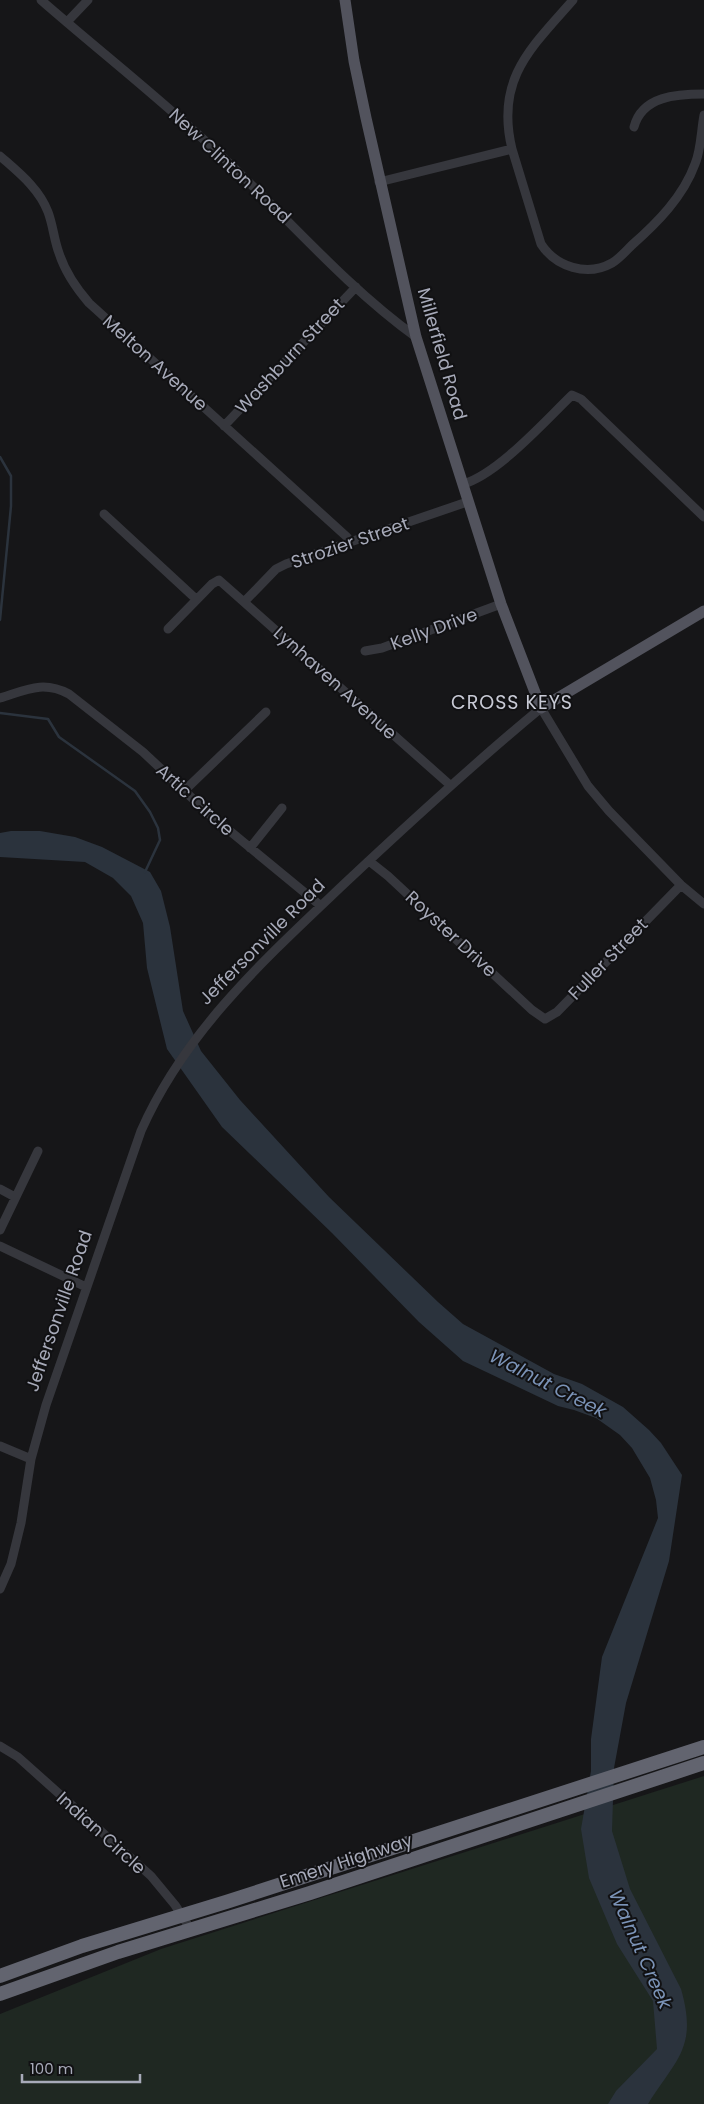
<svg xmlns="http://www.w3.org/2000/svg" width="704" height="2104" font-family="Poppins,sans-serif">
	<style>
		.green { fill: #1f2822 }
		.water { fill: #2b333d }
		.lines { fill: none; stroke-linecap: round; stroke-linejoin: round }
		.stream { stroke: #2b333d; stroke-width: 2.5 }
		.minor { stroke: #36373d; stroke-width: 9 }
		.major { stroke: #52535d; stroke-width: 11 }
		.highway { stroke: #62646f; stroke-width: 14 }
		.labels { text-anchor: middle; stroke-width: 4; stroke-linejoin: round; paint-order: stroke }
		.street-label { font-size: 18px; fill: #a7aab9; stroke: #111113 }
		.neighbourhood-label { font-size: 19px; letter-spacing: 1px; fill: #c8cad5; stroke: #111113 }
		.water-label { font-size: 19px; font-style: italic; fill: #7b93b7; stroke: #111113 }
	</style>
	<rect width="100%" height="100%" fill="#161618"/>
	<path class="green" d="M704,1776V2104H0V2014L161,1949Z"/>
	<path class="water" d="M11,831H40L75,837L102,847L150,872L161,891L170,927L183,1011L201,1051L240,1100L329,1197L438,1302L463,1324L554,1374L582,1384L623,1407L649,1430L661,1443L682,1475L669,1561L626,1703L614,1768L612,1831L630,1889L681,1989C698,2048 676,2059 648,2104H608L616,2091L657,2049L653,2001L617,1944L589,1878L581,1829L591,1771V1739L602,1657L658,1518L656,1500L650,1478L632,1448L620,1435L596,1418L574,1410L558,1406L463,1361L419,1322L332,1233L222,1127L167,1049L147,968L143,923L131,896L113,878L85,862L0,857V833Z"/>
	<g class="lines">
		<path class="stream" d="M0,457L11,476V506L0,620
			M0,713L48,719L59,737L135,791L150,812L158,828L160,840L145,872"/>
		<path class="minor" d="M41,0C104,55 170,106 230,164C291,222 348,288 416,337
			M573,0C531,48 495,79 512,149L541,244C556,267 587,277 612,263C619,259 626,251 632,245C657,223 683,197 695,164C701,150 701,131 704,115
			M67,22L88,0
			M634,127C642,96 677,94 704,94
			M0,156C18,172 39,188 48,212C53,225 54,240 59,253C65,272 76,288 89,303L347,537L350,542
			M379,182L512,149
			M224,426L356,287
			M463,484C498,474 545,421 572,395L581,399L704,517
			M104,514L196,599
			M244,602L276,569L286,564L467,502
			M168,629L212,584L219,580L450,785
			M365,651L382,648L501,604
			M0,698C26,690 43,680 69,694L143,752L208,813L321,906
			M185,790L266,712
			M250,848L282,808
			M369,861L388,876L532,1010L545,1019L557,1012L681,885
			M0,1189L15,1197
			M0,1230L38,1151
			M0,1246L86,1287
			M0,1446L31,1459
			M0,1589L11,1564L21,1523L31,1459L46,1405L141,1131C185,1031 266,958 344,884C408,824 473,764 541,708L588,786L609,811L681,885L704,904
			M0,1746L18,1757L151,1876L175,1905L191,1930"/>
		<path class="major" d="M345,0L354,61L366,118L416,337L501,604L541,708L704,611"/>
		<path class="highway" d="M0,1976L82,1946L226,1902L704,1747
			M0,1994L118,1952L310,1893L704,1763"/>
	</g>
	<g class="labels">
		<g class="street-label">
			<text transform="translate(230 166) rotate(43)" y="6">New Clinton Road</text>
			<text transform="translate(442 354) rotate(74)" y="6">Millerfield Road</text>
			<text transform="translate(290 356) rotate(-47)" y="6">Washburn Street</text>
			<text transform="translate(155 363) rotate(42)" y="6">Melton Avenue</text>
			<text transform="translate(350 543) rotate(-19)" y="6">Strozier Street</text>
			<text transform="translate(434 629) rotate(-20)" y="6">Kelly Drive</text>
			<text transform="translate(335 683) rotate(42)" y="6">Lynhaven Avenue</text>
			<text transform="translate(195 800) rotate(42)" y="6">Artic Circle</text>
			<text transform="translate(451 934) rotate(43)" y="6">Royster Drive</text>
			<text transform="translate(262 942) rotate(-45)" y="6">Jeffersonville Road</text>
			<text transform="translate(608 959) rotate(-46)" y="6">Fuller Street</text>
			<text transform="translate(59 1311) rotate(-71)" y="6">Jeffersonville Road</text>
			<text transform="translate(101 1833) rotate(42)" y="6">Indian Circle</text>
			<text transform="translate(346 1861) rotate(-18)" y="6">Emery Highway</text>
		</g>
		<g class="neighbourhood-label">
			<text x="512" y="709">CROSS KEYS</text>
		</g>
		<g class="water-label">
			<text transform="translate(548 1383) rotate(27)" y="7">Walnut Creek</text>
			<text transform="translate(641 1949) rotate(66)" y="7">Walnut Creek</text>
		</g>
	</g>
	<path d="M22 2074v8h118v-8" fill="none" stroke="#a7aab9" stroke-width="2.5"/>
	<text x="30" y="2074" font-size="15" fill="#a7aab9" stroke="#111113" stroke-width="4" paint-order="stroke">100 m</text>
</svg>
